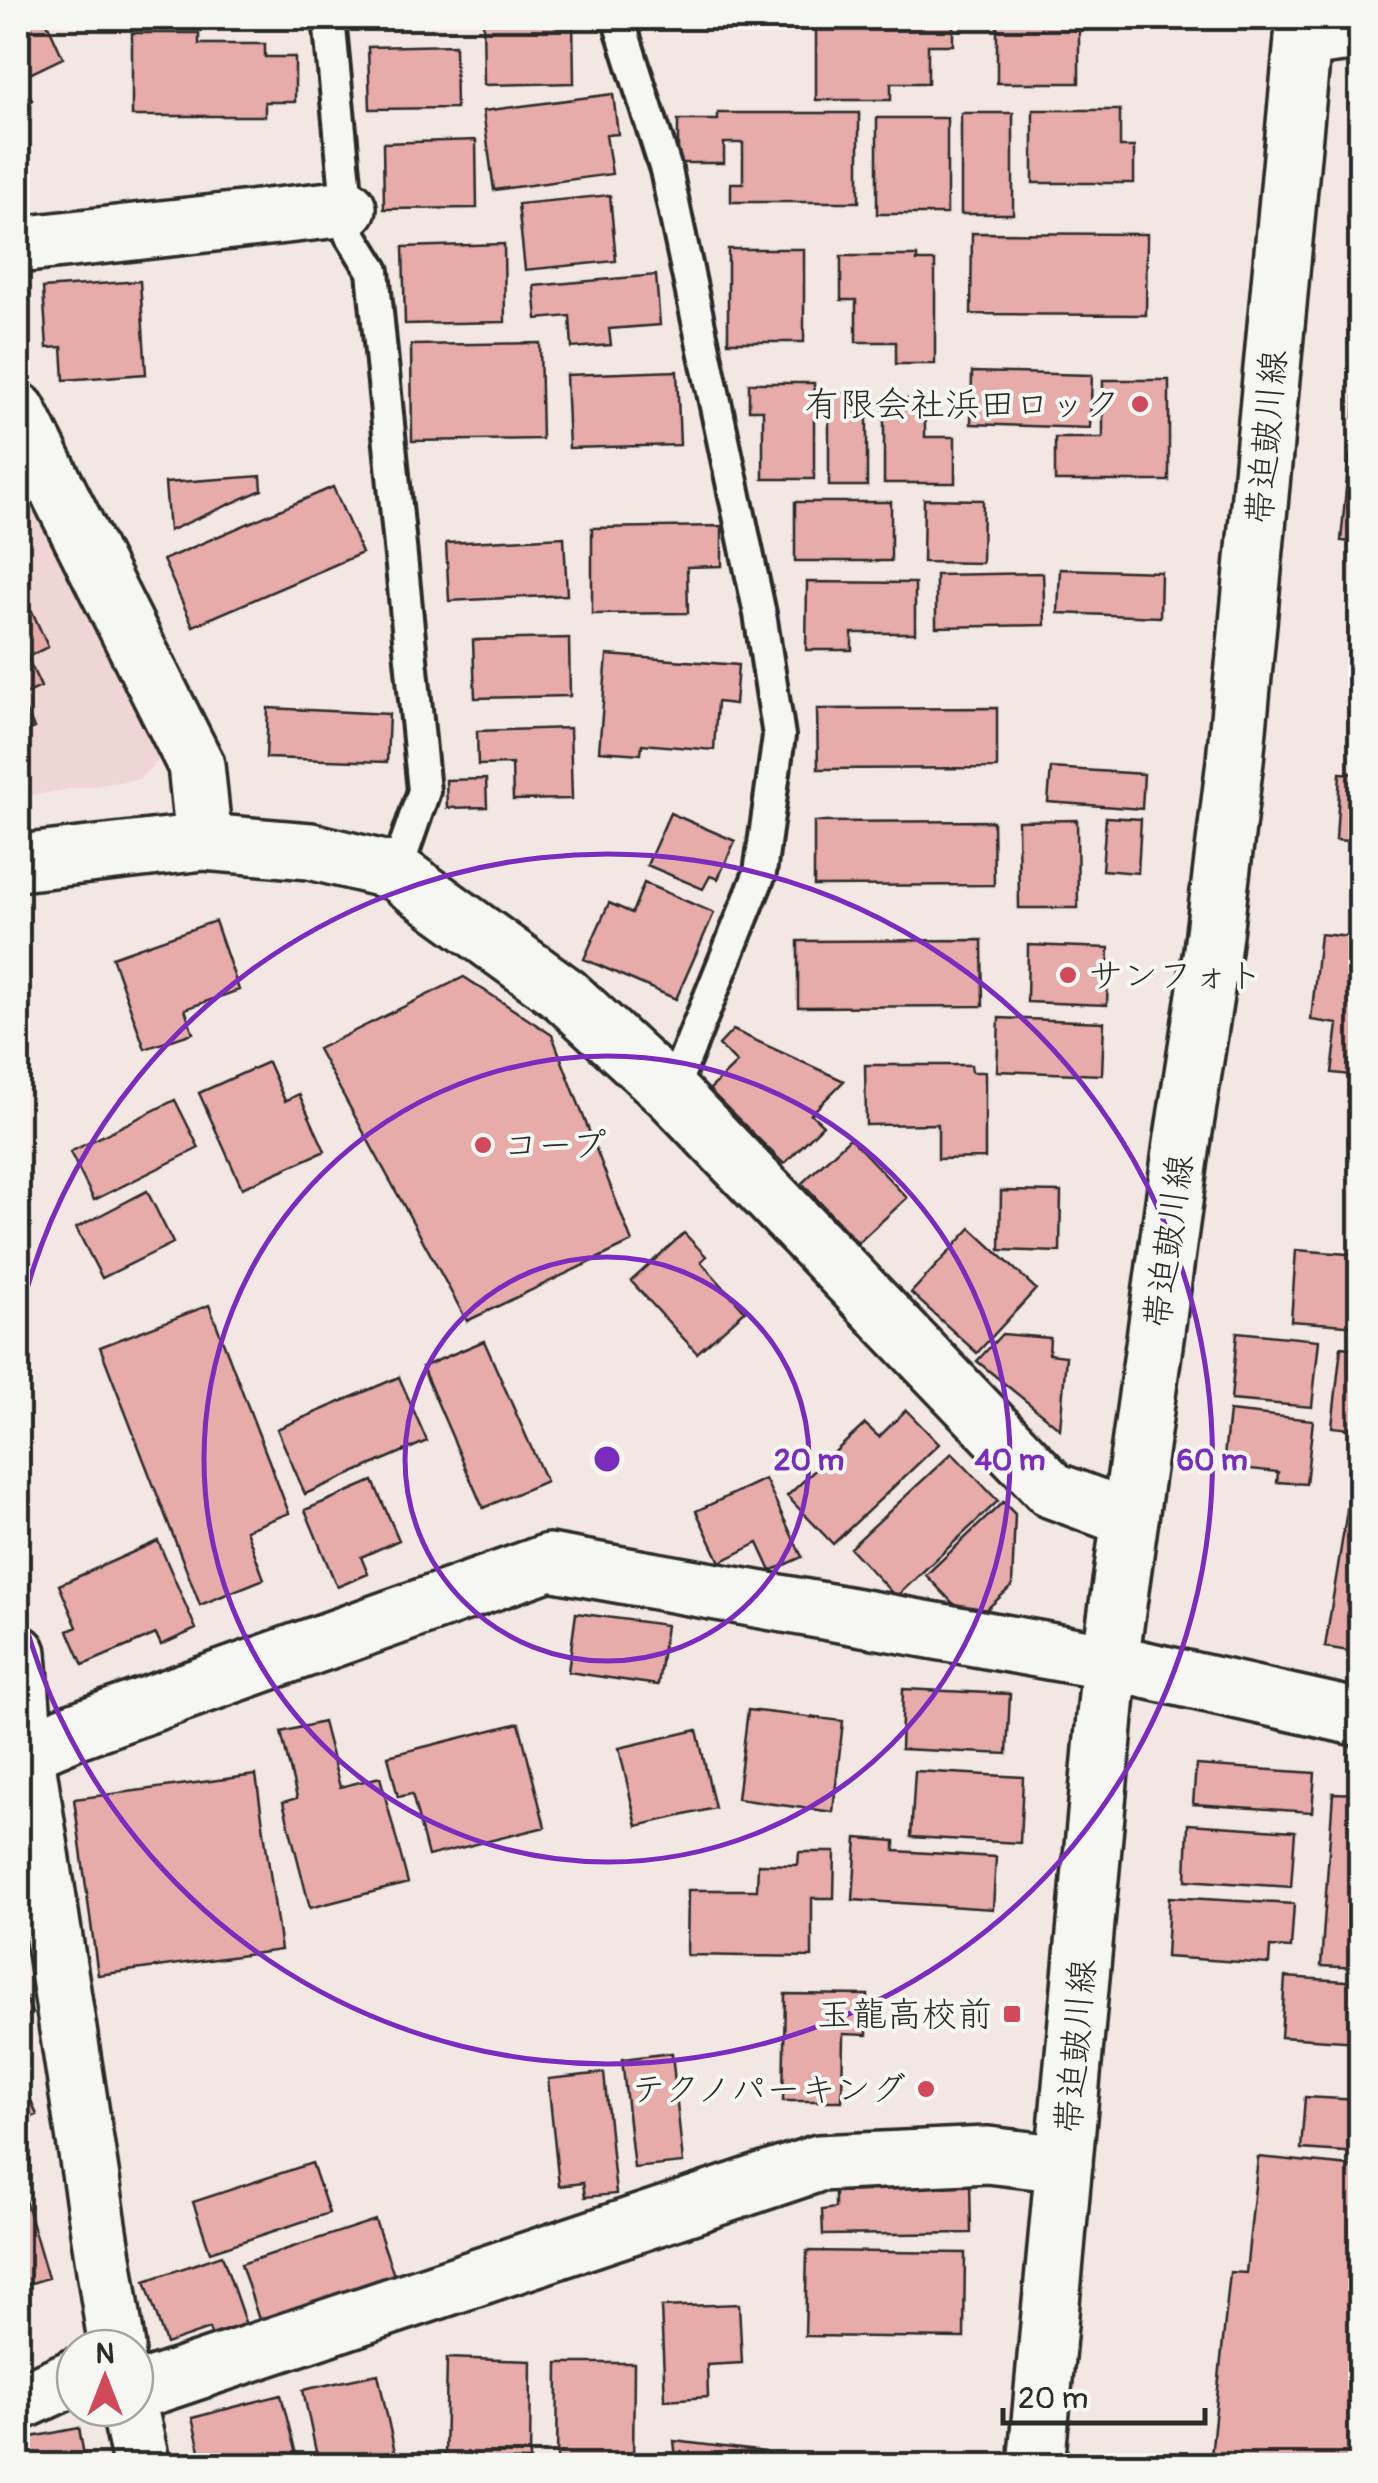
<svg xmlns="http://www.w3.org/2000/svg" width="1378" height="2483" font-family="Pangolin,'Klee One',sans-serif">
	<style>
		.built { fill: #efd5d3 }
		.building { fill: #e7abaa; stroke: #2b2b2b; stroke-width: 2.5 }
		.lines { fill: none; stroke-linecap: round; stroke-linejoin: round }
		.service-casing { stroke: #2b2b2b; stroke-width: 38 }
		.minor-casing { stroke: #2b2b2b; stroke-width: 62 }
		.tertiary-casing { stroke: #2b2b2b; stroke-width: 62 }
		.service { stroke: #f6f6f2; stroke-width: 30 }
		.minor { stroke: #f6f6f2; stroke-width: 55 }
		.tertiary { stroke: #f6f6f2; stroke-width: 55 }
		.ring { fill: none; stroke: #7b2cbf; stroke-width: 5 }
		.poi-dot { fill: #d1495b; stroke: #f6f6f2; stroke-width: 4 }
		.labels { text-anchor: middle; stroke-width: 8; stroke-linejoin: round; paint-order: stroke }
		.poi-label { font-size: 35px; fill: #2b2b2b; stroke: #f6f6f2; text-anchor: end }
		.street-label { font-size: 35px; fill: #2b2b2b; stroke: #f6f6f2 }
		.centre { fill: #7b2cbf; stroke: #f6f6f2; stroke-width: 5 }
		.ring-label { font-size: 30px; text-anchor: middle; font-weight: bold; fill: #7b2cbf; stroke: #f6f6f2; stroke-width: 8; stroke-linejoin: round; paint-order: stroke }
	</style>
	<rect width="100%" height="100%" fill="#f3e7e4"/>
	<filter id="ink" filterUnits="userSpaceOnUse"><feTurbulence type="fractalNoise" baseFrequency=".01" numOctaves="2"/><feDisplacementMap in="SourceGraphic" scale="20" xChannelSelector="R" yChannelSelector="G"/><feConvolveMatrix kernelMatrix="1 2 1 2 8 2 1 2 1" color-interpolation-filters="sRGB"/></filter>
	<g filter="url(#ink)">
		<path class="built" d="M18,456L167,752L139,779L18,797Z"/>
		<path class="building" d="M30,18H45L63,58L21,78L32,100L18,107V23Z
			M483,18H573L574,83L484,85Z
			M816,18H953V45H928V83H891V100H816Z
			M997,18H1079V83H997Z
			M1110,18H1206V23H1110Z
			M132,33H199V44H265V57H295V102H265V116H132Z
			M455,45L456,108L370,109L368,47Z
			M613,94L618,134L606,135L612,174L494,190L483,111Z
			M1033,110H1120V147H1134V183H1033Z
			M718,113H859V202H731V183H743V143H724V163H678V120H718Z
			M961,113H1013V214H961Z
			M877,118H947V214H877Z
			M476,140L477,208L384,209L383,143Z
			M610,195L616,261L525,270L518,204Z
			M972,233L1147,234L1146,315L971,314Z
			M504,244L505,322L405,324L403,247Z
			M728,249H804V342H728Z
			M841,256H917V261H935V364H896V342H856V300H841Z
			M656,275L660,325L609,329L611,345L572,348L570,316L537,319L534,286Z
			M140,281L146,374L64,380L62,347L47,348L43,288Z
			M1357,300H1360V419H1354Z
			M540,343L542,439L412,441L411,345Z
			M677,371L680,445L569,448L566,375Z
			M972,372L1092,375L1090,428L971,424Z
			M1103,380H1169V481H1055V438H1103Z
			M749,383H814V479H763V410H749Z
			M829,393H867V486H829Z
			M884,399H925V437H955V483H884Z
			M1349,457L1360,458V543L1341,541Z
			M261,476L262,490L169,531L165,483Z
			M333,487L362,553L193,626L163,560Z
			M924,499L983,500L982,563L923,562Z
			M795,502H891V561H795Z
			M722,526V566L687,567L688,613L592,614V528Z
			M564,537L567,595L449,601L446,543Z
			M1060,569L1161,572L1160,617L1058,613Z
			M1043,573L1045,625L936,627V575Z
			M807,582L915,583V633H852V650H806Z
			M32,611L48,647L27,657L41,687L19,697L34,728L18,736V618Z
			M569,638L570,696L475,698L473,640Z
			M607,655L738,665L735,704L717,702L714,750L642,744L641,754L599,751Z
			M268,708L389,714L387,762L266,758Z
			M997,708V768L818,769L817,709Z
			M570,728L572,799L513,800L512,764L478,765L477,731Z
			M1051,768L1144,774L1142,809L1048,802Z
			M1340,773L1360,774V842L1336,840Z
			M486,779L487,807L447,808L446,780Z
			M670,813L735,841L718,879L710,876L703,889L647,865Z
			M1106,817L1141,819L1138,873L1102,870Z
			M1077,820L1078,908H1019L1018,821Z
			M993,821L994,885L814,886V822Z
			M644,883L714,913L676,999L584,959L609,903L632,913Z
			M215,921L239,990L185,1009L193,1033L145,1049L112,957Z
			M1320,934L1360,938V1076L1332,1073L1338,1024L1311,1020Z
			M982,940L983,1006L798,1007V941Z
			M1028,945L1109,948L1107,1005L1027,1002Z
			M464,977L552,1035L632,1242L467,1321L318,1049Z
			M999,1018L1104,1022L1102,1075L997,1071Z
			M733,1030L844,1081L811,1114L823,1125L784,1164L709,1090L737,1063L719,1045Z
			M268,1062L285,1101L299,1094L325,1151L242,1188L199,1093Z
			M865,1065H971L972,1072H985V1158L938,1159V1124L866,1125Z
			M175,1100L199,1148L94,1200L70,1152Z
			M850,1138L907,1198L858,1243L802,1183Z
			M147,1191L173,1243L102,1278L76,1228Z
			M1001,1191L1061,1192L1060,1252L1000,1250Z
			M971,1228L1036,1289L977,1353L911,1293Z
			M684,1233L706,1256L701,1262L745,1311L697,1353L631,1281Z
			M1296,1250L1360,1255V1326L1291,1321Z
			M209,1305L289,1513L246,1530L264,1579L200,1605L100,1347Z
			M1237,1332L1319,1340L1312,1407L1231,1400Z
			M1002,1334L1050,1338L1049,1354L1066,1356L1060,1429L977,1361Z
			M484,1341L546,1481L483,1508L422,1367Z
			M1341,1347L1360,1349V1430L1332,1427Z
			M399,1377L427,1441L305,1494L277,1429Z
			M906,1410L939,1444L833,1544L787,1496L865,1424L879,1437Z
			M1229,1411L1313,1420L1306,1484L1277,1482L1278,1472L1223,1466Z
			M1358,1442H1360V1653L1325,1647Z
			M952,1453L998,1501L896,1597L850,1548Z
			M765,1479L802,1557L771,1571L758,1543L720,1562L696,1511Z
			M373,1481L399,1540L361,1557L368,1574L337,1587L305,1510Z
			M1003,1502L1015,1514L1012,1586L972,1623L926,1575Z
			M158,1541L196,1629L161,1645L156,1634L83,1665L68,1631L77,1627L59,1585Z
			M576,1613L666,1625L658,1685L568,1672Z
			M903,1689L1010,1694L1007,1754L901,1749Z
			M748,1710L843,1721L833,1812L737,1799Z
			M323,1722L340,1787L380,1777L408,1883L310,1908L283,1802L297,1798L281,1732Z
			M519,1723L545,1827L428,1856L412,1794L398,1797L388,1756Z
			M697,1730L715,1808L637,1826L619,1748Z
			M1196,1765L1315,1773L1312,1812L1193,1804Z
			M915,1771L1023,1777L1020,1843L911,1837Z
			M256,1775L281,1950L98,1975L74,1799Z
			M1333,1793L1360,1794V1968L1321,1966Z
			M1188,1824L1295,1831L1291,1887L1186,1880Z
			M857,1838L895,1841V1851L996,1857L993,1909L853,1900Z
			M799,1852H835L834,1898H812V1957L687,1955L688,1890H757L758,1864L798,1865Z
			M1169,1897L1294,1904L1291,1948L1270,1947L1269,1964L1166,1957Z
			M1285,1977L1360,1982V2042L1281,2037Z
			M18,1980L32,2013L18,2019Z
			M785,1994L868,1995L867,2035L843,2034L842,2101H783Z
			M672,2053L683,2163L634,2168L622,2059Z
			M18,2068L37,2115L18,2122Z
			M604,2073L616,2194L585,2197L583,2183L559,2186L548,2079Z
			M1305,2097L1360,2100L1359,2153L1301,2149Z
			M1258,2157L1360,2167V2466H1210L1230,2272L1246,2273Z
			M312,2163L329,2213L210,2252L193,2202Z
			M18,2176L48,2278L18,2287Z
			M970,2182L971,2233L823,2235L822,2210L835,2208V2192L867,2191L866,2183Z
			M375,2220L397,2284L262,2329L241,2264Z
			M807,2251L965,2253L964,2338L805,2336Z
			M222,2255L247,2328L213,2339L209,2329L166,2344L145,2281Z
			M739,2304L742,2363L707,2365L708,2397L665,2400L661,2307Z
			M447,2358L531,2361L530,2461L445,2460Z
			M558,2363H634L633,2466H557Z
			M378,2374L398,2466H319L303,2390Z
			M281,2395L299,2466H204L192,2418Z
			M79,2428L86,2466H33L27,2438Z
			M674,2441L765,2452L767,2466H677Z"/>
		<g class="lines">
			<g class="service-casing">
				<path id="service" d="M329,18L350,234L373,271L424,791L396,872
					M618,18L666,170L760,614L779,736L760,873L671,1093"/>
			</g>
			<g class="minor-casing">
				<path id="minor" d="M1303,39L1360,32
					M18,245L348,208
					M18,411L196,765L204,842
					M18,863L204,842L310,851L396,872L565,995L671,1093L1052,1490L1130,1519
					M18,1653L25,1750L117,2348
					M18,1755L74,1731L549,1562L1110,1662
					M135,2392L819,2163L988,2155L1064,2164
					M18,2403L75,2377
					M129,2408L142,2466"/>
			</g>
			<g class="tertiary-casing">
				<path id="tertiary" d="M1110,1662L1360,1718
					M1036,2466L1110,1662L1182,1144L1212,950L1235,761L1305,18"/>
			</g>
			<use href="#service" class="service"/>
			<use href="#minor" class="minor"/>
			<use href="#tertiary" class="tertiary"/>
		</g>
	</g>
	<g class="ring">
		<circle cx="607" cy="1459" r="202"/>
		<circle cx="607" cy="1459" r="403"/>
		<path d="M18 1323A605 605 0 1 1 18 1595"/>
	</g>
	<g class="poi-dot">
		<circle cx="1140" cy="404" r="10"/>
		<circle cx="1068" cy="975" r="10"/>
		<circle cx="483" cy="1145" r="10"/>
		<rect x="1002" y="2004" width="20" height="20" rx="5"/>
		<circle cx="926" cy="2089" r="10"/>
	</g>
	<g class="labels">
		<g class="poi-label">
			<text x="1120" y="416">有限会社浜田ロック</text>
			<text x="1088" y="987" text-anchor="start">サンフォト</text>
			<text x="503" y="1157" text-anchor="start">コープ</text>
			<text x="992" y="2026">玉龍高校前</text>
			<text x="906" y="2101">テクノパーキング</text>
		</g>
		<g class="street-label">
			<text transform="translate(1266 437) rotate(-85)" y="12">帯迫皷川線</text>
			<text transform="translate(1168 1241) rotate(-82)" y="12">帯迫皷川線</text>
			<text transform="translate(1075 2046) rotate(-85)" y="12">帯迫皷川線</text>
		</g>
	</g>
	<circle cx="607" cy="1459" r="15" class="centre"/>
	<g class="ring-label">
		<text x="809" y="1470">20 m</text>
		<text x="1010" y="1470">40 m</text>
		<text x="1212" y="1470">60 m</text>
	</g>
	<rect width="1378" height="2483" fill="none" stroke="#f6f6f2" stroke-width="60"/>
	<rect x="30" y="30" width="1318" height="2423" fill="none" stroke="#2b2b2b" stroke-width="4" filter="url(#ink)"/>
	<g transform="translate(105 2378)"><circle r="48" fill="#f6f6f2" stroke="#a5a5a2" stroke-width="2.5"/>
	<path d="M0-8L18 38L0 25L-18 38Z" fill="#d1495b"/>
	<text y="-15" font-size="28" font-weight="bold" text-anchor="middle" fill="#2b2b2b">N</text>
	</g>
	<path d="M1003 2408v15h202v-15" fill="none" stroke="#2b2b2b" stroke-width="5"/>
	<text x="1018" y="2408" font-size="30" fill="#2b2b2b" stroke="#f6f6f2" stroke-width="8" paint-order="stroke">20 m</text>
</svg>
